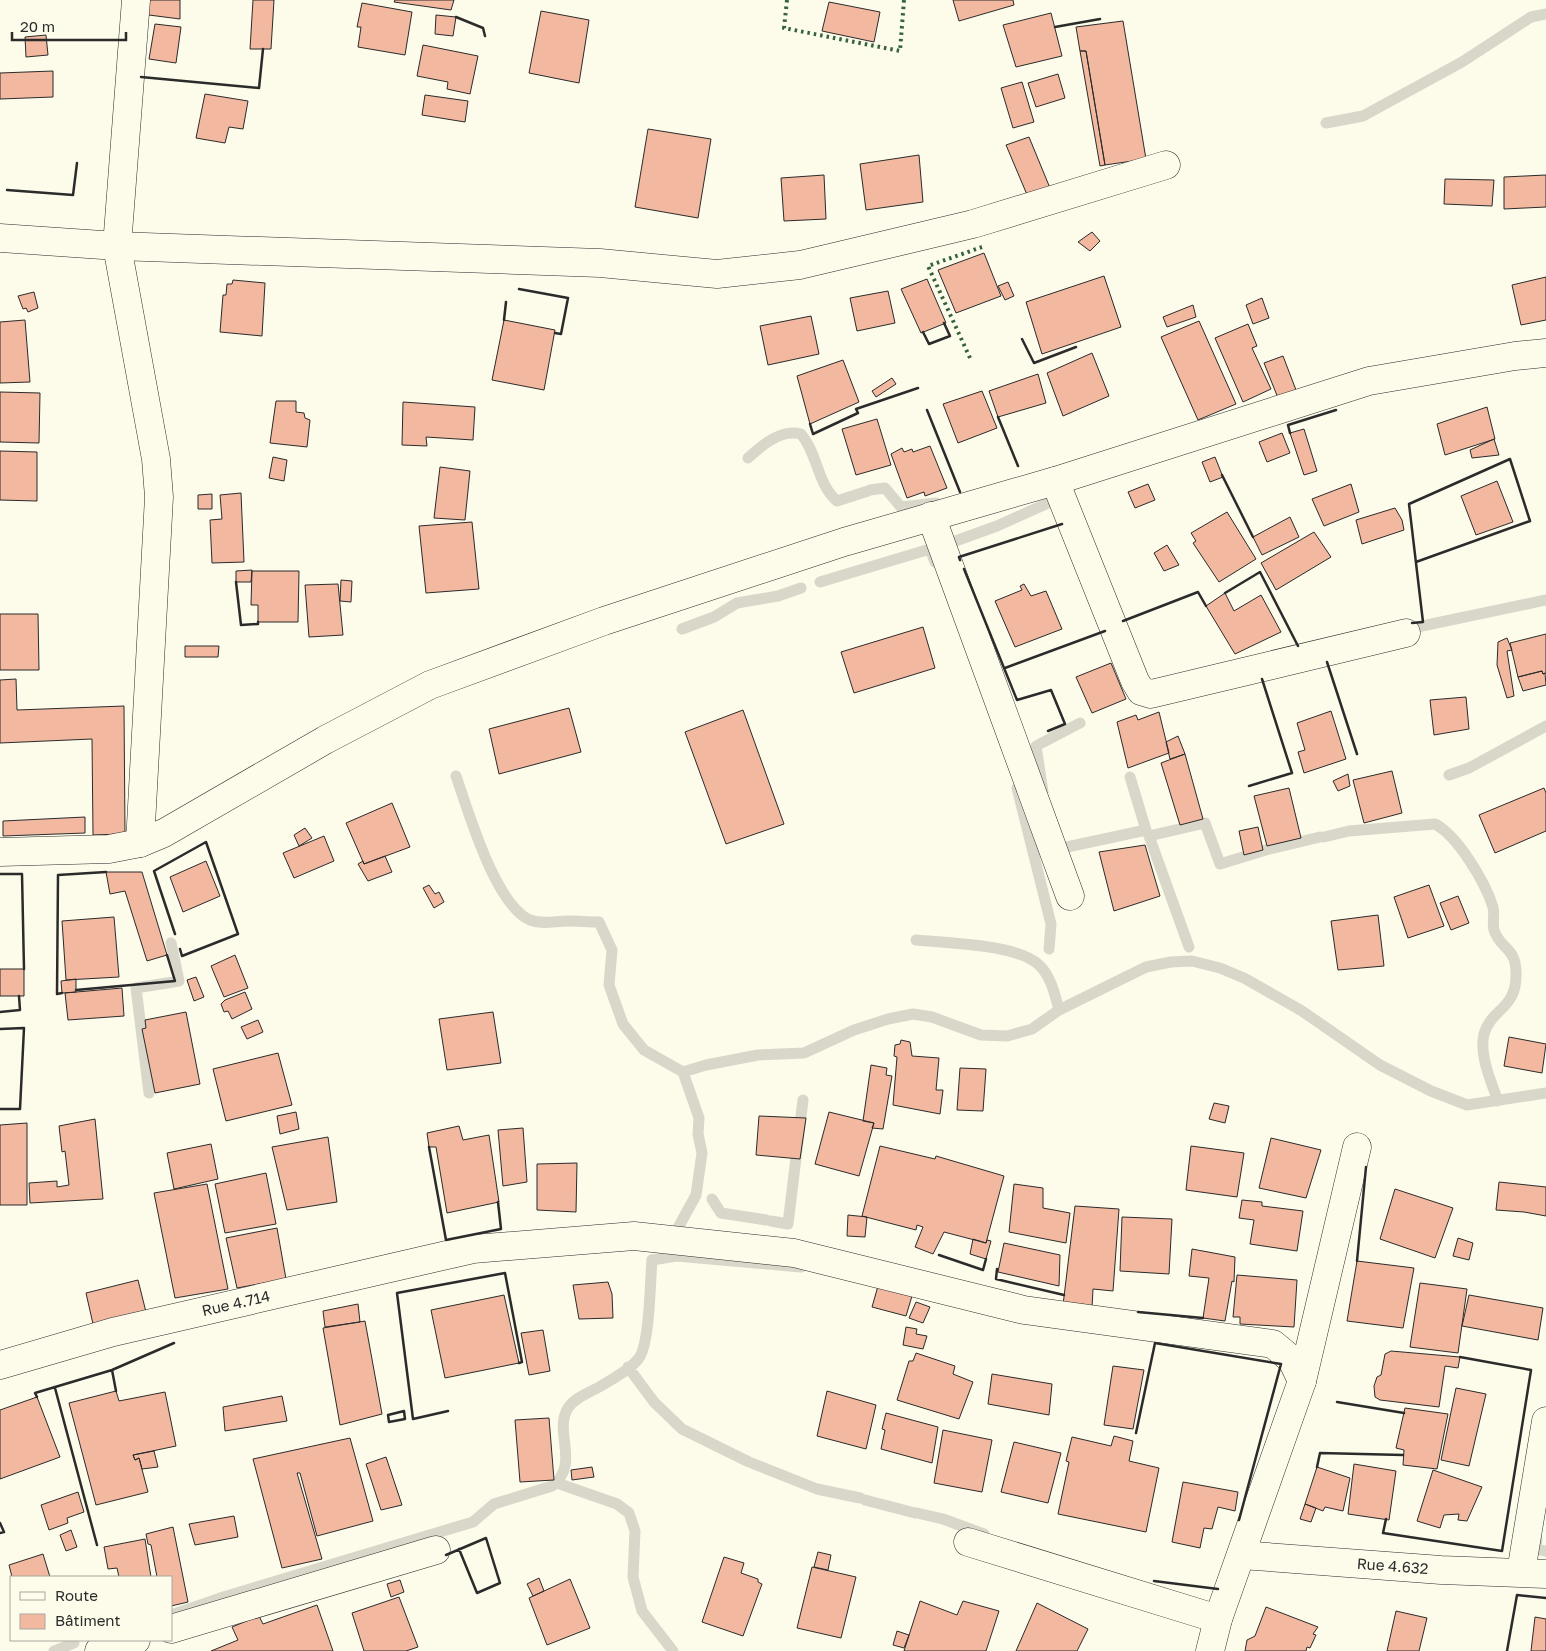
<svg xmlns="http://www.w3.org/2000/svg" width="1546" height="1651" font-family="'Golos Text',sans-serif">
	<style>
		.lines { fill: none; stroke-linecap: round; stroke-linejoin: round }
		.stream { stroke: #d8d7c9; stroke-width: 11 }
		.building { fill: #f2b8a0; stroke: #2b2b2b }
		.minor-casing { stroke: #2b2b2b; stroke-width: 29 }
		.minor { stroke: #fdfbea; stroke-width: 28 }
		.hedge { stroke: #34623c; stroke-width: 4; stroke-dasharray: 2.5 4; stroke-linecap: butt }
		.wall { stroke: #2b2b2b; stroke-width: 2.5 }
		.labels { text-anchor: middle; stroke-width: 4; stroke-linejoin: round; paint-order: stroke }
		.street-label { font-size: 15px; fill: #2b2b2b; stroke: #fdfbea }
	</style>
	<rect width="100%" height="100%" fill="#fdfbea"/>
	<g class="lines">
		<path class="stream" d="M1326,123L1363,116L1462,62L1531,17L1546,14
			M748,458C762,445 781,429 801,434C818,454 817,484 837,501L868,491
			M870,490L885,488L901,507L936,503
			M950,543L997,526L1057,499
			M820,582L930,549L935,562
			M682,629L714,617L737,603L778,596L801,588
			M1403,630L1546,600
			M1449,775L1469,768L1546,726
			M456,776C468,810 495,905 530,920C543,925 555,921 568,921C578,921 588,922 599,922L612,950L609,985L623,1024L644,1050L683,1072L699,1118L698,1134L702,1153L696,1195L679,1226L677,1239
			M1017,788L1051,924L1049,949
			M1043,792L1036,746L1080,723
			M1324,837L1349,831L1435,824C1458,836 1485,882 1493,907C1495,914 1492,922 1494,930C1500,950 1517,946 1516,976C1516,1009 1491,1009 1484,1034C1479,1054 1491,1082 1498,1101
			M1270,849L1320,837
			M1053,850L1146,830L1130,777
			M916,940C946,943 1017,944 1039,965C1051,976 1055,995 1059,1010
			M1189,947L1149,836L1205,823L1220,864L1269,849
			M683,1072L706,1065L758,1055L804,1053L854,1030L888,1019L913,1014L932,1017L981,1035L1007,1036L1032,1029L1059,1010L1146,967L1171,962L1192,961L1220,968L1244,978L1302,1011L1380,1065L1431,1091L1467,1105L1546,1093
			M149,1093L136,988L179,981L171,943
			M712,1199L721,1213L766,1220
			M771,1221L788,1224L803,1100
			M628,1367L654,1402L682,1429L749,1462L817,1489L860,1498
			M557,1483L617,1504L629,1513L635,1531L633,1577L642,1611L673,1651
			M865,1500L915,1513
			M917,1513L943,1519L984,1534
			M1537,1539L1536,1549L1546,1551
			M220,1598L473,1522L494,1504L552,1486C581,1464 553,1432 568,1408C576,1396 594,1391 606,1383C617,1376 631,1369 639,1358C650,1342 650,1282 652,1260L676,1256L801,1267
			M171,1615L218,1599
			M54,1651L74,1643"/>
	</g>
	<path class="building" d="M142,0H180V19L141,14Z
		M253,0H274L271,49H250Z
		M395,0H454L451,10L394,2Z
		M953,0H1013L1014,5L959,21Z
		M829,2L880,12L874,42L822,31Z
		M362,3L412,12L405,55L358,47L361,27H357Z
		M541,11L589,20L579,83L529,73Z
		M1051,13L1062,56L1016,67L1003,25Z
		M436,15L456,17L453,36L435,34Z
		M1123,21L1146,159L1105,165L1086,51H1080L1076,27Z
		M155,24L181,27L176,63L149,59Z
		M46,35L48,55L26,57L25,37Z
		M423,45L478,56L470,94L447,89L448,82L417,76Z
		M1080,51H1086L1105,165L1100,166Z
		M53,71V97L0,99V73Z
		M1058,74L1065,98L1036,107L1028,83Z
		M1022,82L1034,122L1013,128L1001,88Z
		M205,94L248,101L243,129L229,127L225,143L196,138Z
		M425,95L468,101L465,122L422,115Z
		M648,129L711,139L698,218L635,207Z
		M1029,137L1050,188L1028,197L1006,145Z
		M919,155L923,202L866,210L860,164Z
		M824,175L826,219L784,221L781,178Z
		M1546,175V207L1504,209V177Z
		M1445,179L1494,180L1492,206L1444,204Z
		M1092,232L1100,241L1090,251L1078,242Z
		M984,253L1001,296L956,313L938,270Z
		M1104,276L1121,327L1042,354L1026,302Z
		M1546,277V320L1521,325L1512,285Z
		M927,279L946,323L921,333L901,289Z
		M233,280L265,283L262,336L220,332L223,295H226L227,284H232Z
		M1008,282L1014,296L1005,300L998,286Z
		M888,291L895,323L857,331L850,298Z
		M34,292L38,308L28,312L26,308L23,309L18,296Z
		M1262,298L1269,318L1253,324L1246,305Z
		M1193,305L1196,317L1167,327L1163,317Z
		M811,316L819,354L768,365L760,326Z
		M25,320L30,382L0,383V322Z
		M504,320L555,330L544,390L492,380Z
		M1199,321L1236,404L1198,420L1161,337Z
		M1248,324L1257,346L1252,348L1271,389L1243,402L1215,338Z
		M1092,353L1109,396L1063,416L1047,373Z
		M1283,356L1296,390L1278,398L1264,363Z
		M843,360L859,402L810,424L797,376Z
		M1038,374L1046,403L998,417L989,391Z
		M892,378L896,384L876,397L872,391Z
		M982,391L997,428L958,443L943,404Z
		M0,392L40,393L39,443L0,442Z
		M276,401H296V412L304,413L305,418L310,420L307,447L270,443Z
		M403,402L475,407L473,440L426,437L427,446L402,445Z
		M1487,407L1495,439L1445,455L1437,424Z
		M877,419L891,465L856,475L842,429Z
		M1304,429L1317,471L1304,475L1290,433Z
		M1282,433L1290,453L1267,462L1259,442Z
		M1494,439L1499,455L1472,458L1470,450Z
		M930,446L947,488L925,496L924,492L907,498L891,454L902,448L904,452L912,449L913,452Z
		M0,451L37,452V501L0,500Z
		M273,457L287,460L284,481L269,478Z
		M1215,457L1223,477L1210,482L1202,462Z
		M440,467L470,471L465,520L434,518Z
		M1497,481L1513,522L1476,535L1461,496Z
		M1148,484L1155,500L1135,508L1128,492Z
		M1351,484L1359,512L1324,526L1312,499Z
		M241,493L244,562L212,563L210,520L222,519L220,495Z
		M212,494V509H198V495Z
		M1395,508L1402,520L1404,530L1362,544L1356,520Z
		M1227,512L1256,559L1219,582L1193,543L1196,541L1191,533Z
		M1290,517L1299,537L1262,555L1253,537Z
		M472,522L479,589L426,593L419,526Z
		M1314,532L1331,557L1276,590L1261,563Z
		M1167,545L1179,565L1164,571L1154,553Z
		M252,570L251,582H236V571Z
		M252,571H299L298,622H258V605H251Z
		M341,580L352,581L351,602L340,601Z
		M338,584L343,635L309,637L305,585Z
		M1024,584L1031,596L1046,591L1062,629L1015,647L995,601L1022,590L1020,586Z
		M1225,593L1234,611L1261,595L1281,632L1235,654L1206,606Z
		M0,614H38L39,670H0Z
		M923,627L935,668L854,693L841,652Z
		M1546,634V673L1543,674L1542,671L1518,677L1510,643Z
		M1507,638L1512,650L1507,651L1514,696L1507,698L1497,665L1498,642Z
		M185,646H219L218,657H185Z
		M1111,663L1126,699L1092,713L1076,677Z
		M1542,671L1543,674L1545,673L1546,685L1523,691L1518,677Z
		M16,679L17,710L124,706L125,834L93,835L92,739L0,743V680Z
		M1466,697L1469,729L1434,735L1430,700Z
		M569,708L581,752L499,774L489,729Z
		M743,710L784,824L726,844L685,732Z
		M1331,711L1346,759L1304,773L1298,752L1305,750L1297,723Z
		M1159,712L1169,753L1128,768L1117,722L1136,715L1138,720Z
		M1178,736L1185,754L1170,759L1166,742Z
		M1185,754L1203,819L1180,825L1161,763Z
		M1392,771L1402,813L1364,823L1353,780Z
		M1348,774L1350,786L1338,791L1333,781Z
		M1289,788L1301,838L1267,846L1254,796Z
		M1544,788L1546,793V831L1495,853L1479,815Z
		M392,803L410,847L364,864L346,823Z
		M85,817V833L3,836V821Z
		M1258,827L1263,850L1244,855L1239,831Z
		M305,828L312,838L299,846L294,835Z
		M324,836L334,861L294,878L283,853Z
		M1145,845L1160,896L1114,911L1099,852Z
		M385,856L392,872L368,881L358,864L363,861L364,864Z
		M206,861L220,896L183,912L170,877Z
		M106,872H142L167,955L147,961L125,891L110,894Z
		M429,885L435,894L439,892L444,902L434,908L423,888Z
		M1429,885L1444,926L1408,938L1394,897Z
		M1458,896L1469,923L1451,930L1440,903Z
		M1378,915L1384,966L1338,970L1331,921Z
		M114,917L119,977L66,980L62,921Z
		M235,955L248,988L224,997L211,966Z
		M0,969H24V996H0Z
		M196,977L204,997L194,1001L187,980Z
		M76,979V992L62,993L61,981Z
		M122,988L124,1016L68,1020L65,993Z
		M245,992L252,1009L232,1019L228,1011L224,1012L221,1004L225,1000Z
		M186,1012L200,1084L155,1093L142,1029L146,1028L145,1020Z
		M493,1012L501,1063L447,1070L439,1019Z
		M258,1020L263,1032L247,1039L241,1027Z
		M1509,1037L1546,1044L1542,1073L1504,1066Z
		M901,1040L910,1042L912,1056L939,1058L936,1090H943L940,1114L893,1105L897,1057L894,1056L895,1045L900,1044Z
		M278,1053L292,1105L226,1121L213,1069Z
		M871,1065L887,1068L886,1075L892,1076L883,1129L872,1128L874,1123L863,1121Z
		M960,1068L986,1069L983,1111L957,1110Z
		M1214,1103L1229,1106L1225,1123L1209,1119Z
		M296,1112L299,1129L280,1134L277,1116Z
		M829,1112L874,1123L859,1176L815,1164Z
		M759,1116L806,1118L800,1159L756,1155Z
		M95,1119L103,1199L30,1203L29,1183L57,1181V1187L69,1185L65,1151L62,1152L59,1126Z
		M27,1123V1205H0V1125Z
		M459,1126L463,1140L489,1135L499,1202L447,1213L436,1147H429L427,1133Z
		M523,1128L527,1182L503,1186L498,1130Z
		M328,1137L337,1202L287,1210L272,1147Z
		M1271,1138L1321,1150L1306,1198L1259,1188Z
		M211,1144L218,1179L174,1189L167,1153Z
		M880,1146L935,1159L936,1156L1004,1176L986,1243L944,1232L933,1254L915,1247L923,1227L917,1225L916,1230L862,1216Z
		M1191,1146L1244,1153L1237,1197L1186,1190Z
		M577,1163L576,1212L537,1210V1164Z
		M266,1173L276,1224L225,1233L215,1184Z
		M1499,1182L1546,1187V1216L1524,1212L1496,1210Z
		M207,1184L228,1289L175,1298L154,1193Z
		M1014,1184L1043,1188V1208L1070,1213L1066,1243L1009,1232Z
		M1395,1189L1453,1208L1435,1258L1380,1239Z
		M1242,1200L1262,1202V1206L1303,1211L1297,1251L1250,1244L1254,1220L1239,1218Z
		M1075,1206L1119,1209L1113,1291L1093,1289L1092,1308L1063,1305Z
		M848,1215L867,1217L865,1237L847,1236Z
		M1122,1217L1172,1219L1169,1274L1120,1271Z
		M277,1228L286,1279L237,1288L226,1238Z
		M1458,1238L1473,1243L1469,1260L1453,1256Z
		M973,1239L986,1243L987,1240L991,1241L986,1259L970,1254Z
		M1004,1243L1060,1255L1059,1286L998,1272Z
		M1192,1249L1235,1257L1234,1282L1232,1281L1225,1321L1203,1318L1209,1278L1189,1276Z
		M1357,1261L1414,1268L1403,1328L1347,1321Z
		M1237,1275L1297,1280L1294,1327L1240,1324V1317H1233Z
		M138,1280L146,1312L93,1324L86,1293Z
		M608,1282L612,1294L613,1318L579,1319L573,1285Z
		M1420,1283L1467,1289L1458,1353L1410,1347Z
		M878,1286L912,1296L906,1316L872,1307Z
		M504,1295L519,1363L445,1378L431,1310Z
		M1469,1295L1543,1308L1538,1340L1462,1326Z
		M916,1302L930,1307L923,1323L909,1318Z
		M358,1304L360,1322L325,1327L323,1311Z
		M365,1321L382,1414L340,1425L323,1328Z
		M906,1327L917,1329L916,1334L927,1336L923,1349L903,1345Z
		M543,1330L550,1371L529,1375L521,1333Z
		M1391,1351L1460,1357L1458,1368L1445,1366L1439,1407L1380,1400L1375,1397L1374,1386L1377,1377L1381,1375L1385,1354Z
		M916,1353L955,1366L953,1374L973,1382L959,1419L897,1400L909,1361H913Z
		M1113,1366L1144,1370L1133,1429L1104,1425Z
		M992,1374L1052,1384L1049,1415L988,1404Z
		M1456,1388L1486,1394L1469,1466L1441,1460Z
		M116,1391L119,1401L165,1392L176,1446L133,1455L135,1460L139,1458L148,1492L96,1505L69,1403Z
		M827,1391L876,1405L866,1449L817,1436Z
		M282,1396L287,1421L225,1431L223,1407Z
		M37,1397L60,1457L0,1479V1410Z
		M1405,1408L1448,1414L1437,1469L1403,1465L1404,1450L1396,1448Z
		M886,1413L938,1427L932,1463L881,1449L885,1430L882,1429Z
		M549,1418L554,1480L520,1482L515,1420Z
		M943,1430L992,1440L982,1492L934,1483Z
		M1114,1436L1133,1441L1129,1461L1159,1468L1146,1532L1058,1514L1069,1462L1066,1461L1072,1437L1111,1446Z
		M350,1438L373,1521L317,1536L300,1473H297L322,1559L282,1568L253,1459Z
		M1014,1442L1061,1453L1048,1503L1001,1492Z
		M154,1451L158,1467L142,1469L139,1458L135,1460L133,1455Z
		M386,1457L402,1505L381,1510L366,1464Z
		M1354,1464L1396,1471L1389,1520L1348,1514Z
		M592,1467L594,1477L572,1480L571,1470Z
		M1317,1467L1350,1478L1343,1511L1325,1507L1323,1511L1305,1504Z
		M1433,1470L1482,1487L1467,1521L1458,1520L1459,1514L1444,1515L1440,1528L1417,1521Z
		M1183,1482L1238,1492L1235,1511L1218,1507L1212,1529L1204,1528L1200,1548L1172,1542Z
		M78,1492L84,1512L67,1518L68,1523L49,1530L41,1505Z
		M1305,1504L1316,1508L1311,1522L1300,1519Z
		M234,1516L238,1537L195,1545L189,1524Z
		M173,1527L188,1602L171,1606V1577H157L151,1545L148,1544L146,1534Z
		M71,1530L77,1547L66,1551L60,1535Z
		M145,1539L151,1577H119L117,1568L108,1569L104,1547Z
		M818,1552L831,1555L828,1570L814,1567Z
		M43,1554L50,1577H12L9,1565Z
		M724,1557L744,1563L741,1573L758,1579V1582L762,1584L743,1636L702,1622Z
		M812,1567L856,1577L841,1638L797,1628Z
		M539,1578L544,1591L533,1596L527,1584Z
		M570,1579L590,1628L547,1645L529,1598Z
		M400,1580L404,1592L391,1597L387,1584Z
		M399,1597L418,1647L406,1651H364L352,1613Z
		M920,1601L957,1615L963,1601L999,1611L986,1651H904Z
		M1037,1603L1088,1629L1077,1651H1016Z
		M317,1605L333,1651H211L238,1640L232,1627L259,1616L263,1624Z
		M1266,1607L1318,1627L1313,1634L1316,1635L1310,1648L1307,1647L1306,1651H1245L1247,1640L1255,1636Z
		M1396,1611L1427,1618L1419,1651H1387Z
		M1535,1617L1546,1619V1651H1531Z
		M897,1631L909,1635L904,1648L893,1645Z"/>
	<g class="lines">
		<g class="minor-casing">
			<g id="minor">
				<path d="M136,0L117,246L156,459L159,497L140,843"/>
				<path d="M0,238L117,246L600,263L717,274L800,265L973,224L1166,165"/>
				<path d="M1055,481L1135,681L1141,691L1151,694L1406,633"/>
				<path d="M931,516L1070,896"/>
				<path d="M0,852L109,849L140,843L164,833L325,740L430,685L604,621L844,542L1055,481L1369,381L1515,356L1546,353"/>
				<path id="s1" d="M0,1365L113,1332L473,1249L634,1236L794,1253L1024,1310L1273,1344L1292,1360L1302,1381L1218,1619L1210,1651"/>
				<path d="M1302,1381L1357,1147"/>
				<path d="M968,1542L1218,1619"/>
				<path id="s2" d="M1241,1555L1441,1570L1546,1574"/>
				<path d="M1521,1572L1546,1421"/>
				<path d="M171,1629L436,1550"/>
				<path d="M99,1651L136,1640"/>
			</g>
		</g>
		<use href="#minor" class="minor"/>
		<path class="hedge" d="M787,0L784,28L900,51L904,0
			M970,358L928,266L982,247"/>
		<path class="wall" d="M456,17L483,28L485,36
			M1055,27L1100,19
			M141,77L259,88L263,49
			M7,190L73,195L77,163
			M519,289L568,298L561,334L555,333
			M504,320L506,302
			M923,332L929,344L950,336L944,323
			M1022,339L1034,363L1076,347
			M927,410L960,492
			M998,417L1018,466
			M810,424L813,434L858,413L856,409L918,388
			M1290,433L1288,425L1336,410
			M1222,475L1253,537
			M960,560L959,557L1062,524
			M964,569L1017,700L1051,690L1065,724L1048,731
			M236,582L241,625L258,624V622
			M1225,593L1260,572L1298,646
			M1123,621L1198,592L1206,606
			M1412,623L1423,622L1409,504L1510,459L1530,521L1416,562
			M1327,662L1357,754
			M1005,668L1105,631
			M1249,786L1292,773L1262,679
			M0,874H22L24,969
			M175,934L154,871L206,842L238,934L182,956L180,949
			M76,990L175,981L167,955
			M62,993L57,994L58,875L106,872
			M0,1012L20,1010L19,996
			M0,1029L24,1028L20,1109H0
			M429,1147L446,1240L501,1229L498,1202
			M939,1255L983,1270L986,1259
			M1357,1261L1366,1167
			M997,1269L996,1279L1064,1295
			M1138,1312L1203,1318
			M112,1370L116,1391
			M55,1388L97,1545
			M37,1397L35,1393L112,1370L174,1343
			M1337,1402L1404,1413
			M404,1411L405,1419L389,1422L388,1415Z
			M448,1411L413,1419L397,1293L505,1273L522,1362L519,1363
			M1136,1433L1155,1343L1281,1364L1239,1520
			M1317,1467L1320,1453L1403,1455
			M1386,1519L1383,1533L1502,1551L1531,1370L1460,1357
			M0,1523L4,1532L0,1533
			M446,1555L486,1538L500,1583L477,1593L459,1549
			M1154,1581L1218,1589
			M1507,1651L1517,1595L1546,1598"/>
	</g>
	<g class="labels">
		<g class="street-label">
			<text dy="5" stroke="none"><textPath href="#s1" startOffset="244">Rue 4.714</textPath></text>
			<text dy="5" stroke="none"><textPath href="#s2" startOffset="152">Rue 4.632</textPath></text>
		</g>
	</g>
	<rect x="10" y="1576" width="162" height="65" fill="#fdfbea" stroke="#a9a89e"/>
	<rect x="20" y="1592" width="25" height="8" fill="#fdfbea" stroke="#a9a89e"/>
	<text x="55" y="1601" font-size="15" fill="#2b2b2b">Route</text>
	<rect x="20" y="1614" width="25" height="15" fill="#f2b8a0" stroke="#a9a89e"/>
	<text x="55" y="1626" font-size="15" fill="#2b2b2b">Bâtiment</text>
	<path d="M12 32v8h114v-8" fill="none" stroke="#2b2b2b" stroke-width="2.5"/>
	<text x="20" y="32" font-size="15" fill="#2b2b2b" stroke="#fdfbea" stroke-width="4" paint-order="stroke">20 m</text>
</svg>
